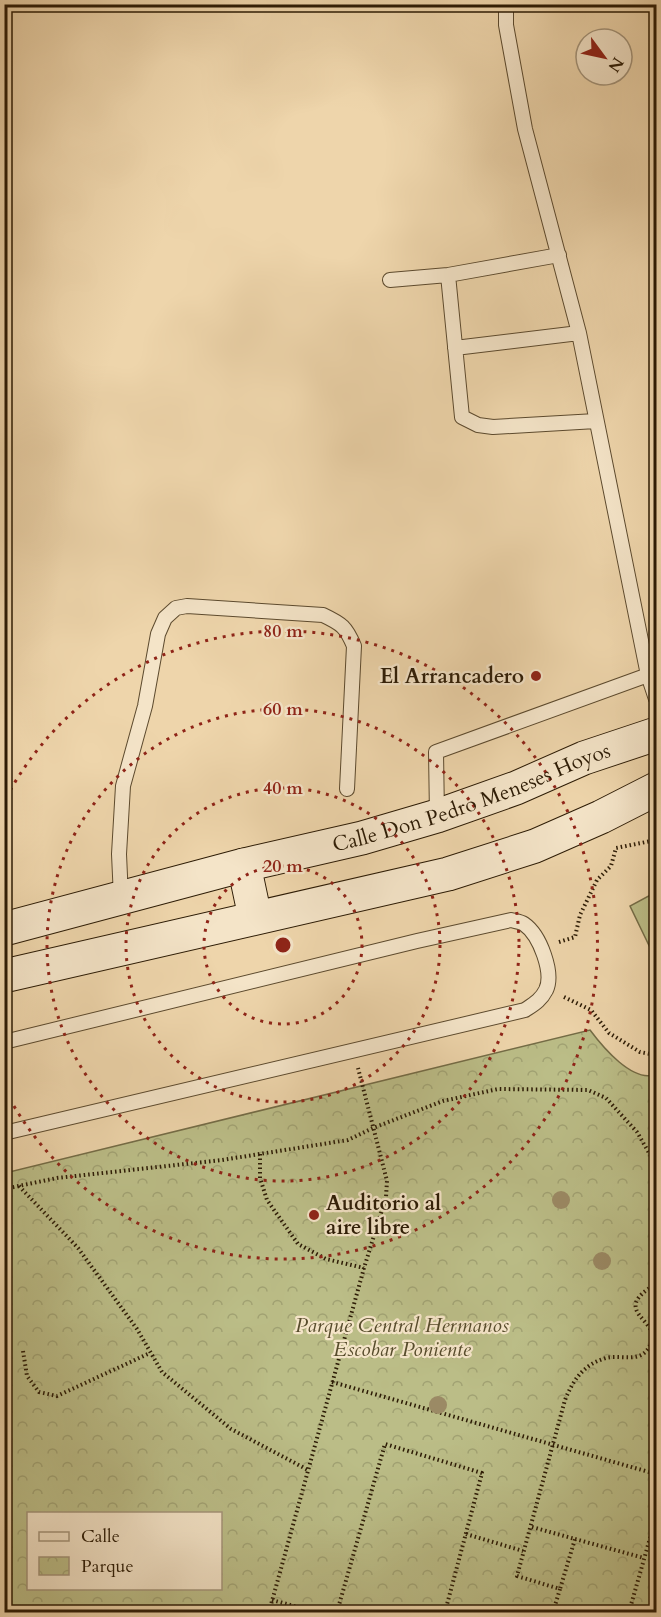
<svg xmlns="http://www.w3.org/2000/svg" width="661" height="1617" font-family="Cardo,serif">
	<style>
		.park { fill: url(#park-crowns); stroke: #746c46; stroke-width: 1.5; fill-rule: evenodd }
		.garden { fill: #bbbd87; stroke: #746c46; stroke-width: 1.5 }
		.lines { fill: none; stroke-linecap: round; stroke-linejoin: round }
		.lane-casing { stroke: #5c4a2e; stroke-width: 16 }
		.secondary-casing { stroke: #2c1b05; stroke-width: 35 }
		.path { stroke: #2c1b05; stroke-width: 4; stroke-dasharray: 1.5 3; stroke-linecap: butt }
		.lane { stroke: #f4e4c8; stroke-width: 14 }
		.secondary { stroke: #f4e4c8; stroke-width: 33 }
		.tree { fill: #9b8a65 }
		.ring { fill: none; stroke: #8f2418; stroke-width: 3; stroke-dasharray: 3 6 }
		.poi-dot { fill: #8f2418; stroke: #f4e4c8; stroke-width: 2 }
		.labels { text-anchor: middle; stroke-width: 4.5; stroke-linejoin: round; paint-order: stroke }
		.poi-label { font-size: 21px; font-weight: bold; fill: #2c1b05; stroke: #f4e4c8; text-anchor: end }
		.street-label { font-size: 21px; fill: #2c1b05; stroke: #f4e4c8 }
		.park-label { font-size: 21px; font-style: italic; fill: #574c2c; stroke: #f4e4c8 }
		.centre { fill: #8f2418; stroke: #f4e4c8; stroke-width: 3 }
		.ring-label { font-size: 18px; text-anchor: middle; font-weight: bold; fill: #8f2418; stroke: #f4e4c8; stroke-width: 4.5; stroke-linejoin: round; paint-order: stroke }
	</style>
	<defs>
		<pattern id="park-crowns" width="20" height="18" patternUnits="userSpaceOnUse" patternTransform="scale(1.5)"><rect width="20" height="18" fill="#bbbd87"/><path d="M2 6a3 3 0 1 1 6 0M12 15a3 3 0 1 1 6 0" fill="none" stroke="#a1a273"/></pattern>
	</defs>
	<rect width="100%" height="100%" fill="#eed5ab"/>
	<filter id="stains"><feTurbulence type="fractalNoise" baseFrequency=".00333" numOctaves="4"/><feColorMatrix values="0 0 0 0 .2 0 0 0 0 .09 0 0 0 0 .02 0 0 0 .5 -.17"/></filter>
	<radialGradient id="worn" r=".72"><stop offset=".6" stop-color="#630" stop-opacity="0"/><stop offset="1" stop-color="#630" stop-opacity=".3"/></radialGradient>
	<path class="park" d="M590,1030C602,1046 633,1084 656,1074V1612H5V1173ZM28,1514H220V1588H28Z"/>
	<path class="garden" d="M656,892V960L630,906Z"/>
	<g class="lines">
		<g class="lane-casing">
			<path id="lane" d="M506,4V25L525,129L579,333L648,675L656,699
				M448,275L462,417L478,425L493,427L596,421
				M390,280L448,275L559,255
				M455,348L579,333
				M437,815L436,752L648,675
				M121,898L119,854L123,786L145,706L158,634L165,618L176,608L187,606L323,615C342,624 346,627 354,646L347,789
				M4,1042L417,941L511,920C515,921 521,922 524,924C540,935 554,973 546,990C541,1000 534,1004 525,1010L4,1133"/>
		</g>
		<g class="secondary-casing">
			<g id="secondary">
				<path d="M244,865L255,917"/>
				<path id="s1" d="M4,929L244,865L362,838L437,816L516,788L584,758L656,734"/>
				<path d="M4,976L448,874L535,846L601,817L656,789"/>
			</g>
		</g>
		<path class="path" d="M559,942L575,937L580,915L597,880L611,866L616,848L656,840
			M564,997L591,1010L609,1033L640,1052L656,1055
			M260,1154V1178L267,1200L298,1244L326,1259L364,1268
			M19,1186L78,1248L137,1329L162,1372L231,1429L308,1470
			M4,1189L57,1178L222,1160L348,1140L373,1128L443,1101L498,1089L588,1090L606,1098L637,1132L656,1165
			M23,1351L27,1376L39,1392L57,1396L150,1353
			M332,1382L656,1474
			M532,1527L575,1539L560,1589
			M466,1534L523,1551
			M575,1539L644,1558
			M272,1600L316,1612
			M269,1612L364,1268L386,1197L387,1181L358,1068
			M337,1612L385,1444L482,1473L445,1612
			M553,1612L560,1589L517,1576L565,1400C573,1380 584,1364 606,1358C622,1354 643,1365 651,1343C661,1319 608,1312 656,1284
			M629,1612L656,1517"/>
		<use href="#lane" class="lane"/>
		<use href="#secondary" class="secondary"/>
	</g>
	<g class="tree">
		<circle cx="561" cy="1200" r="9"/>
		<circle cx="602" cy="1261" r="9"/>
		<circle cx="438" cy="1405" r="9"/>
	</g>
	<g class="ring">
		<circle cx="283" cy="945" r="79"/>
		<circle cx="283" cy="945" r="157"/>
		<circle cx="283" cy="945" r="236"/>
		<path d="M6 798A314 314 0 1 1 6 1092"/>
	</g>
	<g class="poi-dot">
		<circle cx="536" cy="676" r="6"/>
		<circle cx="314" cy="1215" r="6"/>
	</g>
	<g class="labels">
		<g class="poi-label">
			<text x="524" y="683">El Arrancadero</text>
			<text x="326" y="1210" text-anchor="start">Auditorio al<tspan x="326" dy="24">aire libre</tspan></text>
		</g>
		<g class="street-label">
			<text dy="7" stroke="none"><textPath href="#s1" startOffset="486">Calle Don Pedro Meneses Hoyos</textPath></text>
		</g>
		<g class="park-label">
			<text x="402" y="1332">Parque Central Hermanos<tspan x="402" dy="24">Escobar Poniente</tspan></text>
		</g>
	</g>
	<circle cx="283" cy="945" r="9" class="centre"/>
	<g class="ring-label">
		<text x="283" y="637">80 m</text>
		<text x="283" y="715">60 m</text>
		<text x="283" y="794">40 m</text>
		<text x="283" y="872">20 m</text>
	</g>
	<rect width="661" height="1617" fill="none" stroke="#eed5ab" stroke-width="24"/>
	<rect x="6" y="6" width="649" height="1605" fill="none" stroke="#2c1b05" stroke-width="3"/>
	<rect x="12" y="12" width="637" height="1593" fill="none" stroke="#2c1b05" stroke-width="1.5"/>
	<rect x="27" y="1512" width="195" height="78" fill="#f4e4c8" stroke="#a4947a" stroke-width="1.5"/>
	<rect x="39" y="1532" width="30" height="9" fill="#f4e4c8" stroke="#a4947a" stroke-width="1.5"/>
	<text x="81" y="1542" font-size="18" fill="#2c1b05">Calle</text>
	<rect x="39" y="1557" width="30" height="18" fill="url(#park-crowns)" stroke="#a4947a" stroke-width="1.5"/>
	<text x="81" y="1572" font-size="18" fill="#2c1b05">Parque</text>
	<g transform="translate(604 57) rotate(123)"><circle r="28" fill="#f4e4c8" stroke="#a4947a" stroke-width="1.5"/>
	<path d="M0-4.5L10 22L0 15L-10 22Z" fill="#8f2418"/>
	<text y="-9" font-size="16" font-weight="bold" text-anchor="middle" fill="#2c1b05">N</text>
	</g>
	<rect width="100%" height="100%" filter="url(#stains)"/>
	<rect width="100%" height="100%" fill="url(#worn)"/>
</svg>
